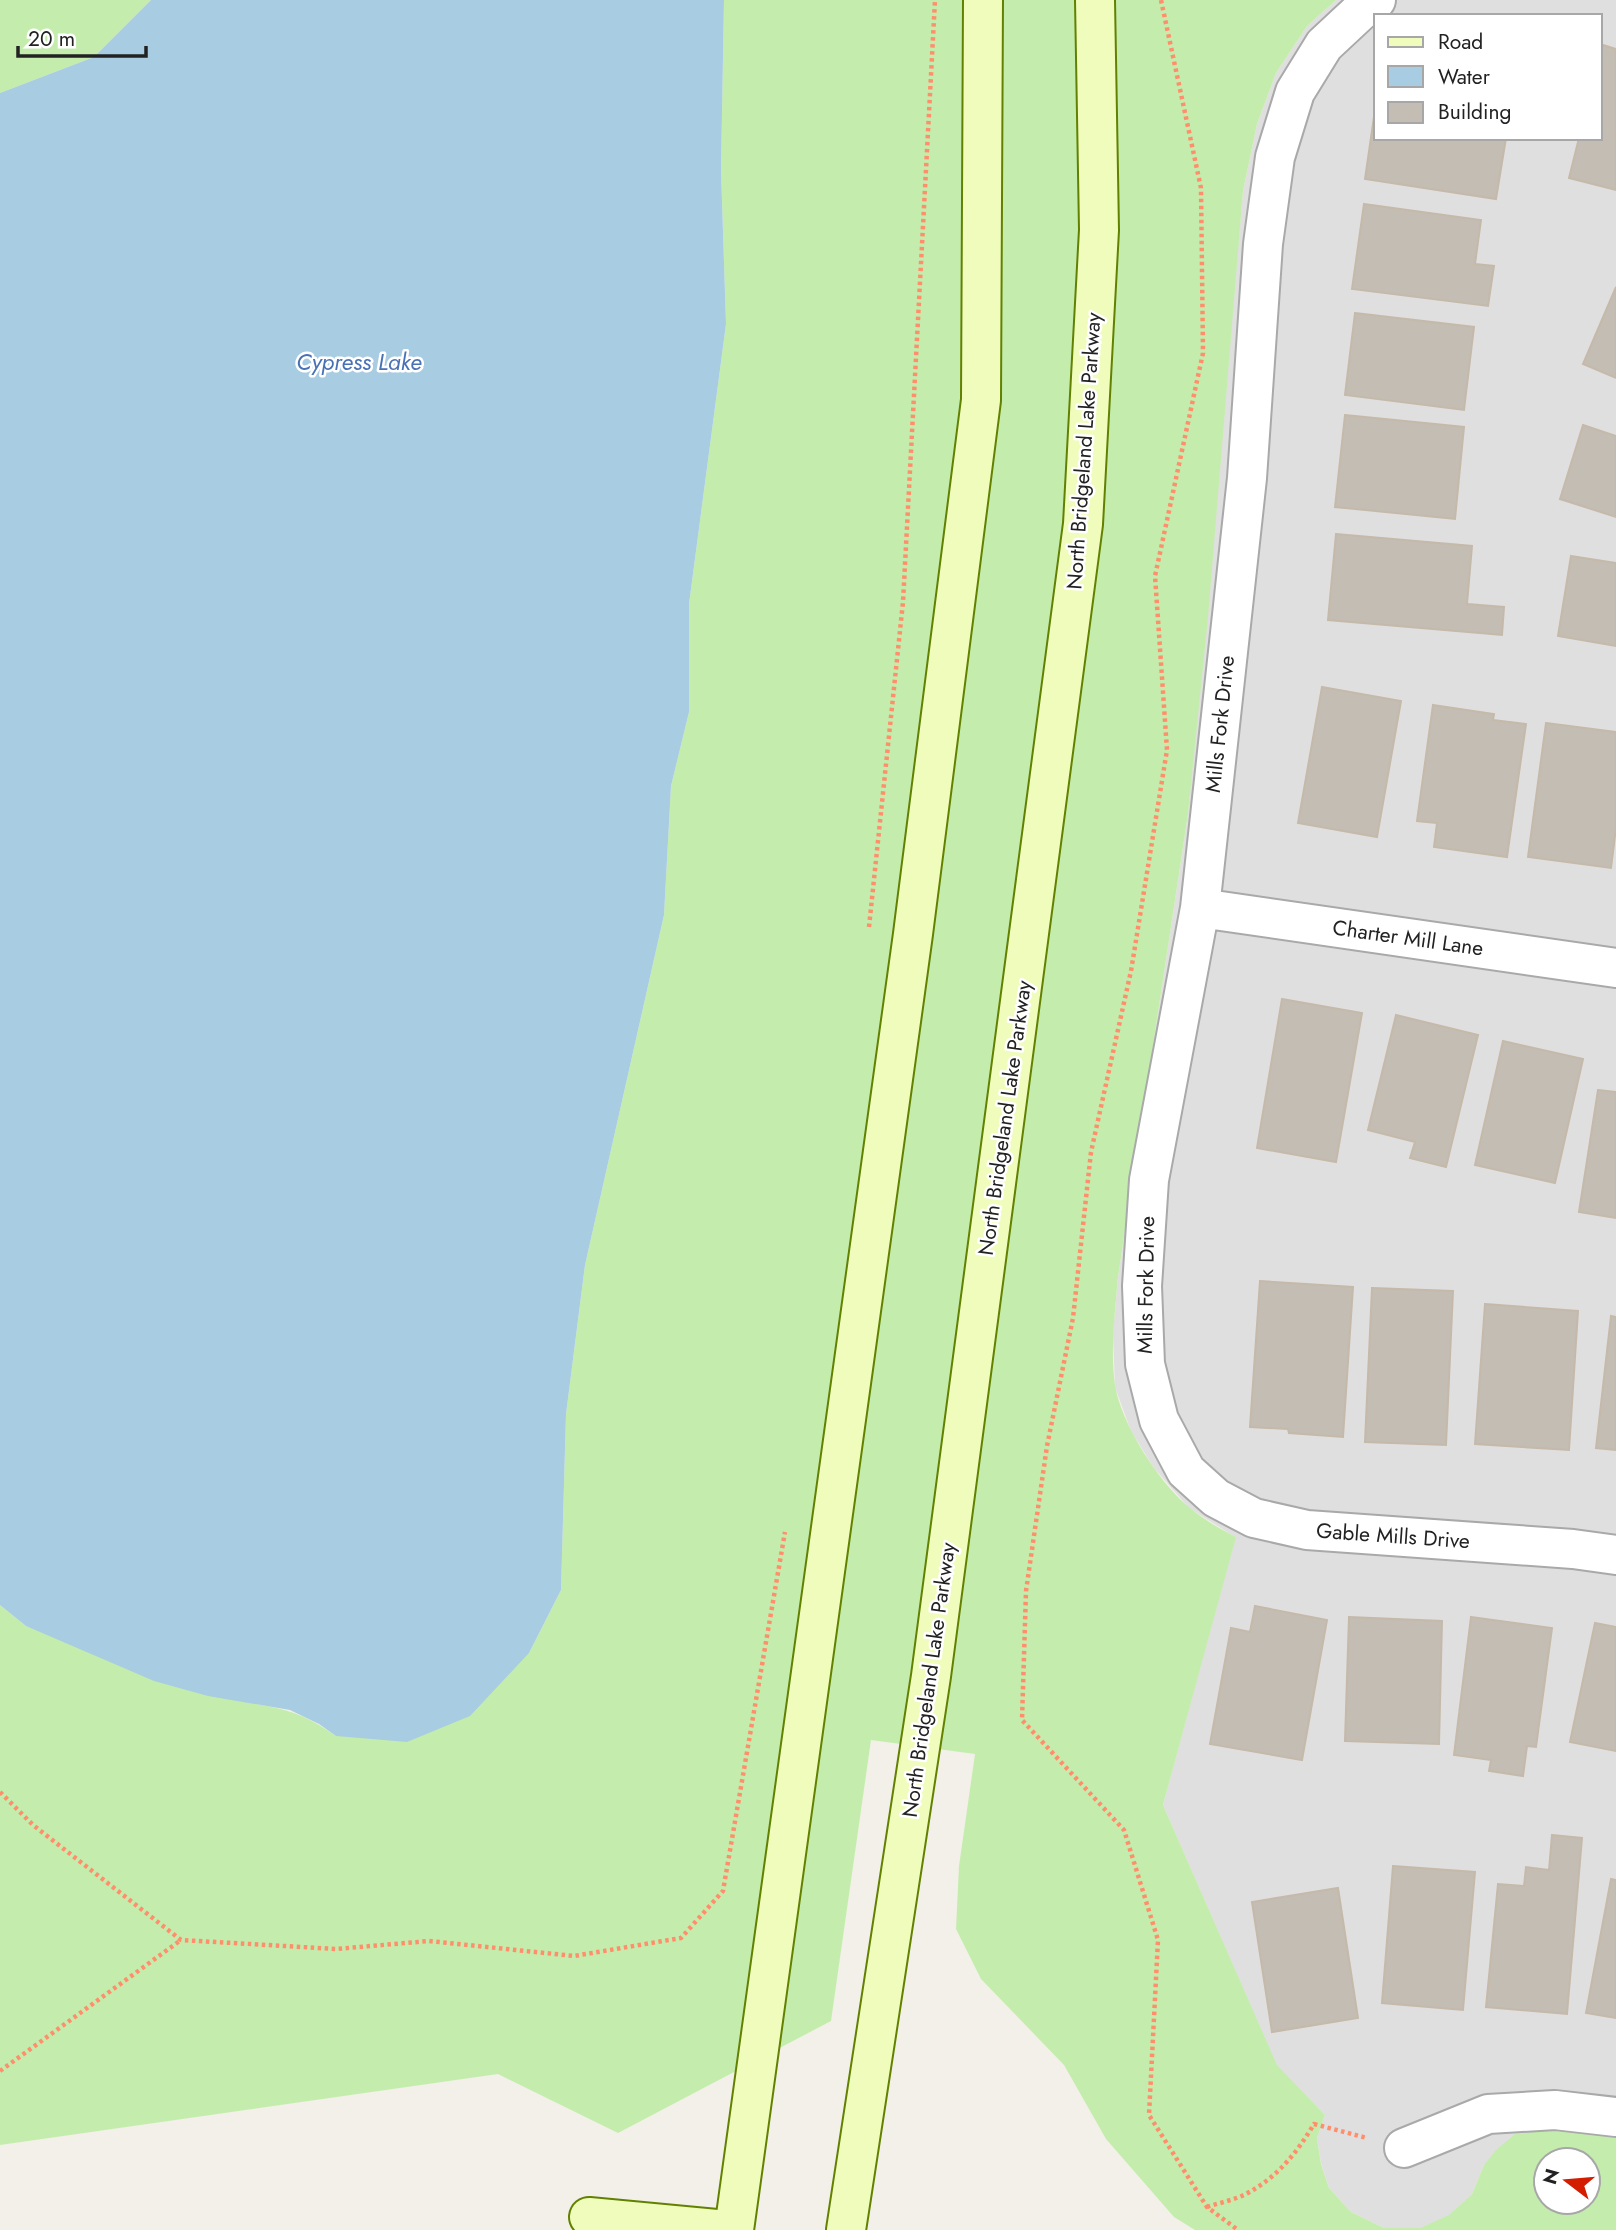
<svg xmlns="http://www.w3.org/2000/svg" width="1616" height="2230" font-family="Jost,sans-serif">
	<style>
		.residential { fill: #e0dfdf; fill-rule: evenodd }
		.grass { fill: #c4edad; fill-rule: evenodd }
		.water { fill: #a8cce1 }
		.building { fill: #c3bdb4; stroke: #c5b9aa; stroke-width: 2 }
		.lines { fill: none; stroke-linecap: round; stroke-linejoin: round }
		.minor-casing { stroke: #a9a9a9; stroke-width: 42 }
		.secondary-casing { stroke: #628101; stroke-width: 42 }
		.path { stroke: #ff8f6c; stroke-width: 4.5; stroke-dasharray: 3.5 3.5; stroke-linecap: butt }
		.minor { stroke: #fff; stroke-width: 38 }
		.secondary { stroke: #f0fcbc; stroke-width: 38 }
		.labels { text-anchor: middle; stroke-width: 5; stroke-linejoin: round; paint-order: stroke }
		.street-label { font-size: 21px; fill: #222; stroke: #fff }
		.water-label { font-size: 23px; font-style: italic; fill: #4971b6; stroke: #fff }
	</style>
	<rect width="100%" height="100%" fill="#f2f0e8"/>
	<path class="residential" d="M1336,0H1616V2136L1590,2132L1484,2165L1472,2194L1449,2216L1420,2228H1384L1351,2212L1329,2188L1321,2163L1317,2138L1325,2115L1277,2066L1163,1805L1235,1537L1189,1508L1154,1468L1131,1431L1115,1387L1113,1333L1118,1277L1188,814L1243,191L1257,124L1276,73L1307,26ZM1376,16H1600V138H1376Z"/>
	<path class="grass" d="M0,0H151L94,57L0,93Z
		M724,0H1336L1307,26L1276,73L1257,124L1243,191L1208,617L1188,814L1118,1277C1115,1313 1110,1350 1115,1385C1121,1424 1160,1484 1190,1508C1203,1519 1220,1529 1236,1537L1163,1805L1277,2065L1325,2115L1317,2138L1321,2164L1329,2188L1351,2212L1384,2228H1420L1449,2215L1472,2194L1484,2165L1496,2150L1515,2134L1548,2130L1590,2132L1616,2136V2230H1195L1174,2217L1106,2139L1064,2065L981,1979L956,1929L959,1866L975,1754L871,1740L831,2021L618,2133L498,2074L0,2145V1605L26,1626L257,1704C290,1710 308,1716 336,1736L529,1653L561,1590L566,1414L585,1265L664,915L671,786L689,712V604L726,324L721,170ZM1546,2160H1588V2202H1546Z"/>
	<path class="water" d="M151,0H724L721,170L726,324L689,604V712L671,786L664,915L585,1265L566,1414L561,1590L529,1653L470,1716L407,1742L336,1736L319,1724L290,1710L208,1696L154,1681L26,1626L0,1605V93L94,57Z"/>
	<path class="building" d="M1603,45L1616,49V190L1569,178L1579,138H1600V56Z
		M1376,103V138H1506L1496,199L1365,179Z
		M1364,204L1481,220L1475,264L1494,266L1488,306L1352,289Z
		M1616,287V378L1583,364Z
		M1355,313L1474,327L1464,410L1345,395Z
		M1345,415L1464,427L1455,519L1335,507Z
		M1583,425L1616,436V517L1560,499Z
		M1336,534L1472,546L1467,604L1504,607L1502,635L1328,620Z
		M1571,556L1616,563V646L1558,636Z
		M1322,687L1401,701L1377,837L1298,823Z
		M1433,705L1494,714L1493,720L1526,724L1507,857L1434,847L1437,823L1417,821Z
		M1546,723L1616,732V828L1611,868L1528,857Z
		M1282,999L1362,1013L1336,1162L1257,1148Z
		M1396,1015L1478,1035L1446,1167L1410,1158L1415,1142L1368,1130Z
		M1503,1041L1583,1059L1555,1183L1475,1165Z
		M1598,1090L1616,1092V1218L1579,1212Z
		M1260,1281L1353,1287L1343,1437L1289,1433L1288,1429L1250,1427Z
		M1372,1288L1453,1291L1446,1445L1365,1442Z
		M1485,1304L1578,1311L1569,1450L1475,1444Z
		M1611,1316L1616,1317V1450L1596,1448Z
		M1255,1606L1327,1620L1302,1760L1210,1744L1231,1628L1250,1632Z
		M1349,1617L1442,1621L1439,1744L1345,1741Z
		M1471,1617L1552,1628L1536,1747L1527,1746L1523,1776L1489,1771L1491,1760L1454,1755Z
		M1595,1623L1616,1627V1751L1570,1742Z
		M1552,1835L1582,1838L1567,2014L1486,2007L1498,1884L1524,1886L1526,1867L1549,1870Z
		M1393,1866L1475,1872L1463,2010L1382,2003Z
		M1611,1879L1616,1880V2018L1586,2013Z
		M1338,1888L1358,2018L1272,2032L1252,1902Z"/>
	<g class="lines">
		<g class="minor-casing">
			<path id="minor" d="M1376,0L1368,4L1324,45L1295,92L1275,157L1263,244L1247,478L1200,908L1149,1180L1142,1286L1145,1364L1159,1420L1186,1471L1216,1498L1254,1518L1307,1530L1573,1549L1616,1555
				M1200,908L1616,968
				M1404,2148L1488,2114L1555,2110L1616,2117"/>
		</g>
		<g class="secondary-casing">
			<path id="secondary" d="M589,2217L727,2230
				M734,2230L913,934L981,400L983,0
				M846,2230L931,1676L1083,524L1099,230L1095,0"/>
		</g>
		<path class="path" d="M1161,0L1201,188L1203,353L1155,576L1167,750L1131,971L1091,1152L1073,1318L1047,1446L1026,1591L1022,1720L1124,1830L1158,1940L1149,2115L1207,2207L1238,2230
			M869,927L903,602L935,0
			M0,1792L33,1825L181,1940L336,1949L429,1941L574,1956L681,1938L723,1891L785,1532
			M0,2071L181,1940
			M1207,2207C1219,2203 1233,2200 1244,2195C1277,2178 1296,2154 1314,2124L1367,2138"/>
		<use href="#minor" class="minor"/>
		<use href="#secondary" class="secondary"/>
	</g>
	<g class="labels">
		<g class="street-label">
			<text transform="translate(1084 451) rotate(-86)" y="7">North Bridgeland Lake Parkway</text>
			<text transform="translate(1220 724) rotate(-84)" y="7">Mills Fork Drive</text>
			<text transform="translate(1408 938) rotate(8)" y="7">Charter Mill Lane</text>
			<text transform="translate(1005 1118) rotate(-82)" y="7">North Bridgeland Lake Parkway</text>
			<text transform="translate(1146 1285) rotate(-89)" y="7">Mills Fork Drive</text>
			<text transform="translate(1393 1536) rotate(4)" y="7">Gable Mills Drive</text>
			<text transform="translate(929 1680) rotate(-82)" y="7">North Bridgeland Lake Parkway</text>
		</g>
		<g class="water-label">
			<text x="359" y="370">Cypress Lake</text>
		</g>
	</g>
	<rect x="1374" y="14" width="228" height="126" fill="#ffffff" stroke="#a7a7a7" stroke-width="2"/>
	<rect x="1388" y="37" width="35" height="10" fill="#f0fcbc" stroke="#a7a7a7" stroke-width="2"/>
	<text x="1438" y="49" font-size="21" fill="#222222">Road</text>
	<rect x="1388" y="66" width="35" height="21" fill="#a8cce1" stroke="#a7a7a7" stroke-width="2"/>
	<text x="1438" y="84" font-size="21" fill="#222222">Water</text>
	<rect x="1388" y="102" width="35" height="21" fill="#c3bdb4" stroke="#a7a7a7" stroke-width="2"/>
	<text x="1438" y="119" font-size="21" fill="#222222">Building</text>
	<g transform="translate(1567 2181) rotate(286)"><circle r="33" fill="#ffffff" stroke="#a7a7a7" stroke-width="2"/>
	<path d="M0-5L12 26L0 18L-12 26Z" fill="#d31c00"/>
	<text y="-10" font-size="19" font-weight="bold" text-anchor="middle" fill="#222222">N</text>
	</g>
	<path d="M18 46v10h128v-10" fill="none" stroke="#222222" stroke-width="3.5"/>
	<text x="28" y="46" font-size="21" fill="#222222" stroke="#ffffff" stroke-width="5" paint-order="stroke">20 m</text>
</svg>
